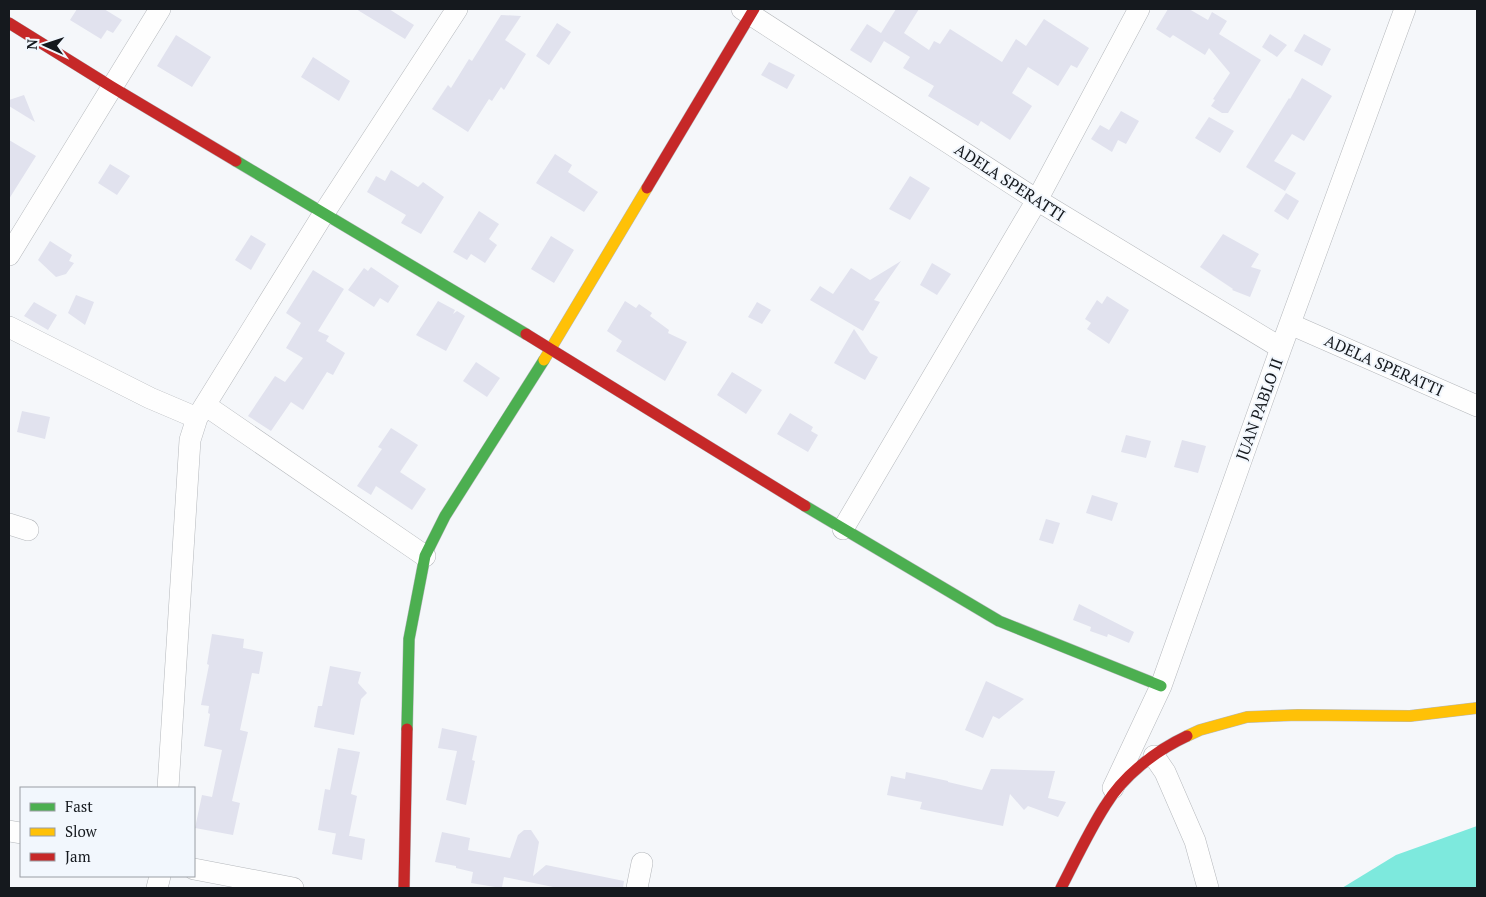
<svg xmlns="http://www.w3.org/2000/svg" width="1486" height="897" font-family="'PT Serif',serif">
	<style>
		.water { fill: #7de9dd }
		.building { fill: #e1e2ee }
		.lines { fill: none; stroke-linecap: round; stroke-linejoin: round }
		.street-casing { stroke: #b5b8bc; stroke-width: 22 }
		.fast-casing { stroke: #b5b8bc; stroke-width: 12 }
		.slow-casing { stroke: #b5b8bc; stroke-width: 12 }
		.jam-casing { stroke: #b5b8bc; stroke-width: 12 }
		.street { stroke: #fefefe; stroke-width: 21 }
		.fast { stroke: #4caf50; stroke-width: 11 }
		.slow { stroke: #ffc107; stroke-width: 11 }
		.jam { stroke: #c62828; stroke-width: 11 }
		.labels { text-anchor: middle; stroke-width: 4; stroke-linejoin: round; paint-order: stroke }
		.street-label { font-size: 16px; fill: #15191e; stroke: #f2f7fd }
	</style>
	<rect width="100%" height="100%" fill="#f5f7fa"/>
	<path class="water" d="M1477,826V888H1342L1396,855Z"/>
	<path class="building" d="M77,9H104L122,20L113,33L107,30L101,39L70,20Z
		M356,9H389L414,25L405,39Z
		M896,9H919L904,33L929,50L934,41L940,44L950,29L1002,62L1016,39L1026,46L1044,19L1089,48L1077,68L1071,65L1058,86L1028,67L1012,93L1032,106L1010,140L981,121L978,126L928,96L934,86L903,68L910,57L884,41L871,63L850,50L867,24L881,33Z
		M1168,9H1189L1208,20L1212,12L1227,21L1219,34L1261,60L1228,113H1222L1211,106L1215,100L1213,99L1230,73L1209,48L1205,55L1173,35L1170,38L1156,29Z
		M501,15L521,16L505,40L526,54L504,90L501,87L492,101L489,99L468,132L432,109L448,85L451,88L469,59L472,61Z
		M557,23L571,32L549,65L536,56Z
		M1270,34L1287,45L1277,57L1262,47Z
		M1304,34L1331,49L1322,66L1294,51Z
		M176,35L211,57L192,87L157,66Z
		M313,57L350,81L339,101L301,77Z
		M769,62L795,75L787,89L761,75Z
		M1302,78L1332,96L1304,141L1292,134L1274,161L1296,173L1285,191L1246,167L1289,98L1290,99Z
		M24,95L35,122L9,106V100Z
		M1121,111L1139,121L1126,144L1118,140L1112,152L1091,139L1100,125L1109,130Z
		M1209,117L1234,131L1220,153L1195,138Z
		M9,140L36,156L9,199Z
		M555,154L572,165L568,172L598,192L584,212L536,183Z
		M110,164L130,176L117,195L98,183Z
		M391,170L418,187L423,182L444,197L421,234L401,223L406,215L367,192L376,176L385,181Z
		M910,176L930,188L910,220L889,209Z
		M1286,193L1299,201L1288,220L1274,211Z
		M479,211L499,224L489,239L497,245L485,263L471,254L467,260L453,252Z
		M1223,234L1259,254L1251,267L1261,270L1250,297L1232,290L1233,289L1200,267Z
		M251,235L266,244L251,270L235,260Z
		M551,236L574,250L554,283L531,269Z
		M50,241L72,255L69,261L74,263L66,274L56,277L38,260Z
		M901,261L874,300L880,302L863,331L810,300L820,286L833,294L851,268L870,280Z
		M932,263L951,274L937,295L920,285Z
		M371,267L399,286L388,303L380,298L374,307L348,290L364,268L368,271Z
		M313,270L344,289L318,331L329,336L326,341L345,353L333,375L327,372L303,410L291,402L271,431L248,416L275,376L285,382L303,358L286,348L301,323L286,313Z
		M76,295L94,302L85,325L68,313Z
		M1107,296L1129,310L1109,344L1087,329L1091,323L1085,319L1097,300L1102,304Z
		M438,301L455,310L453,314L457,311L465,316L446,351L416,335Z
		M625,301L636,308L639,304L652,313L650,316L669,330L668,333L687,342L665,381L616,351L622,341L607,331Z
		M34,302L57,315L48,330L24,316Z
		M757,302L771,310L762,324L748,317Z
		M854,329L870,353L878,357L865,380L834,363Z
		M476,362L500,378L487,397L463,381Z
		M732,372L762,390L746,414L717,395Z
		M22,411L50,417L45,439L17,432Z
		M790,413L813,427L811,431L818,435L808,452L777,434Z
		M391,428L418,445L400,472L426,489L412,510L376,486L371,495L357,486L382,449L378,447Z
		M1126,435L1151,441L1146,458L1121,452Z
		M1182,440L1206,446L1198,473L1174,467Z
		M1092,495L1118,503L1112,521L1086,513Z
		M1046,519L1060,523L1053,544L1039,540Z
		M1079,604L1134,632L1129,643L1108,634L1107,637L1090,631L1091,627L1073,620Z
		M212,634L244,639L243,648L263,652L259,674L252,673L240,730L248,732L232,801L240,803L233,835L195,828L202,795L212,797L222,750L204,746L210,714L208,713L209,706L201,705L209,665L207,664Z
		M330,666L361,672L358,683L367,693L361,699L354,735L314,727L318,706H322Z
		M986,681L1024,699L999,719L993,716L983,738L965,730Z
		M442,728L477,736L472,760L475,761L466,805L446,800L457,751L438,748Z
		M338,748L360,752L351,794L357,796L349,836L318,830L325,789L330,790Z
		M991,769L1055,771L1048,798L1066,802L1058,817L1028,806L1024,810L1010,794L1003,826L920,809L922,802L887,795L891,776L905,779L906,772L948,781V782L982,790Z
		M524,830H531L539,842L533,876L546,865L624,881L623,888H558L504,877L502,887H495L471,883L473,872L456,868V866L435,862L442,832L470,838L468,850L510,858L518,835Z
		M336,833L365,839L362,860L332,854Z"/>
	<g class="lines">
		<g class="street-casing">
			<path id="street" d="M742,9L1037,200L1281,348
				M9,255L160,9
				M1290,324L1477,406
				M9,327L150,398L197,418
				M205,405L425,556
				M9,524L28,530
				M843,529L1037,200L1139,9
				M1154,756L1165,772L1195,841L1208,888
				M168,788L190,440L197,418L324,213L457,9
				M1113,788L1161,686L1281,348L1405,9
				M9,831L21,833
				M194,869L293,888
				M157,888L160,876
				M637,888L642,863"/>
		</g>
		<g class="fast-casing">
			<path id="fast" d="M236,161L526,334
				M805,506L999,621L1161,686
				M407,729L409,639L425,556L445,516L544,360"/>
		</g>
		<g class="slow-casing">
			<path id="slow" d="M544,360L647,188
				M1187,736L1200,730L1247,717L1298,715L1410,716L1477,708"/>
		</g>
		<g class="jam-casing">
			<path id="jam" d="M9,23L112,87L236,161
				M647,188L754,9
				M526,334L805,506
				M404,888L407,729
				M1061,888C1075,861 1089,831 1105,806C1123,776 1155,751 1187,736"/>
		</g>
		<use href="#street" class="street"/>
		<use href="#fast" class="fast"/>
		<use href="#slow" class="slow"/>
		<use href="#jam" class="jam"/>
	</g>
	<g class="labels">
		<g class="street-label">
			<text transform="translate(1010 182) rotate(33)" y="6">ADELA SPERATTI</text>
			<text transform="translate(1384 365) rotate(24)" y="6">ADELA SPERATTI</text>
			<text transform="translate(1259 409) rotate(-70)" y="6">JUAN PABLO II</text>
		</g>
	</g>
	<rect width="1486" height="897" fill="none" stroke="#15191e" stroke-width="20"/>
	<rect x="20" y="787" width="175" height="90" fill="#f2f7fd" stroke="#9a9ea4"/>
	<rect x="30" y="803" width="25" height="8" fill="#4caf50" stroke="#9a9ea4"/>
	<text x="65" y="812" font-size="15" fill="#15191e">Fast</text>
	<rect x="30" y="828" width="25" height="8" fill="#ffc107" stroke="#9a9ea4"/>
	<text x="65" y="837" font-size="15" fill="#15191e">Slow</text>
	<rect x="30" y="853" width="25" height="8" fill="#c62828" stroke="#9a9ea4"/>
	<text x="65" y="862" font-size="15" fill="#15191e">Jam</text>
	<g transform="translate(45 45) rotate(273)" stroke="#f2f7fd" stroke-width="4" paint-order="stroke">
	<path d="M0-4L9 19L0 12L-9 19Z" fill="#15191e"/>
	<text y="-8" font-size="14" font-weight="bold" text-anchor="middle" fill="#15191e">N</text>
	</g>
</svg>
